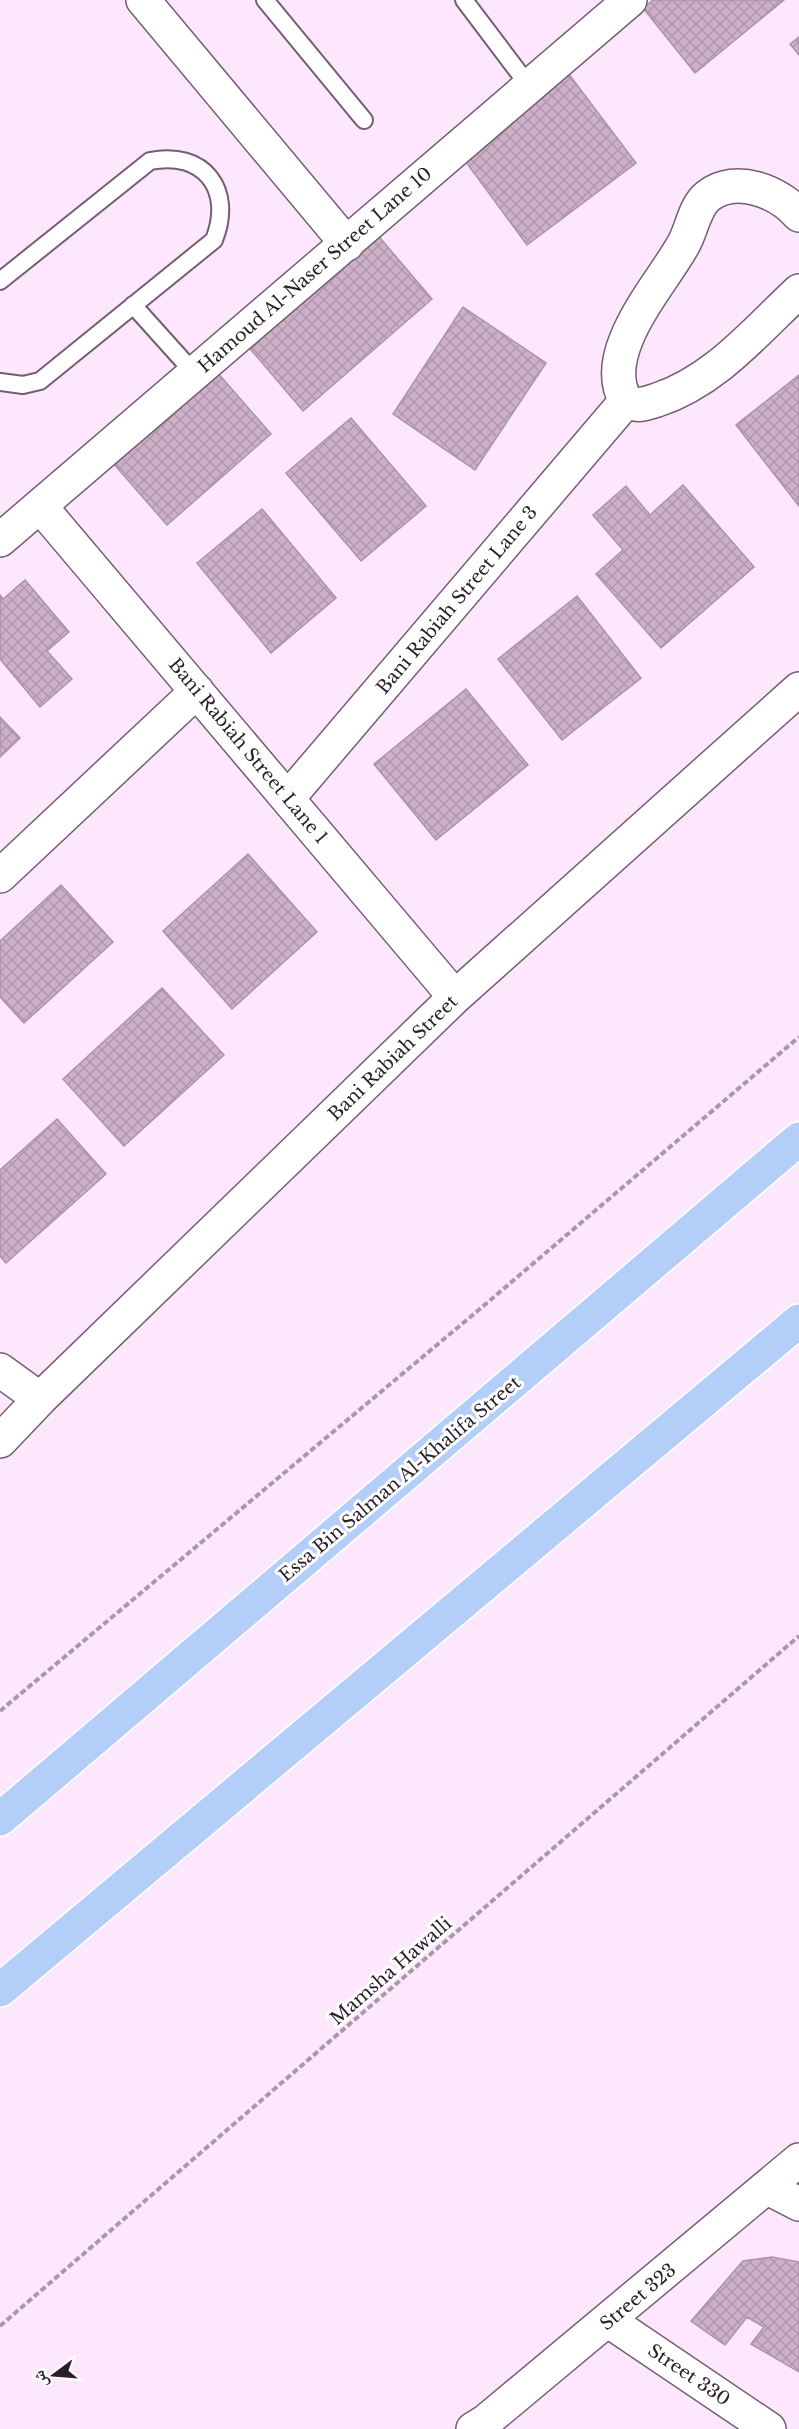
<svg xmlns="http://www.w3.org/2000/svg" width="799" height="2429" font-family="'Libre Baskerville','Noto Naskh Arabic',serif">
	<style>
		.building { fill: url(#building-cross-hatch); stroke: #ae92a9; stroke-width: 1.5 }
		.lines { fill: none; stroke-linecap: round; stroke-linejoin: round }
		.lane-casing { stroke: #755d74; stroke-width: 20 }
		.street-casing { stroke: #755d74; stroke-width: 36 }
		.highway-casing { stroke: #fff; stroke-width: 36 }
		.path { stroke: #a998a9; stroke-width: 4; stroke-dasharray: 6 3; stroke-linecap: butt }
		.lane { stroke: #fff; stroke-width: 16 }
		.street { stroke: #fff; stroke-width: 33 }
		.highway { stroke: #b4cefa; stroke-width: 33 }
		.labels { text-anchor: middle; stroke-width: 6; stroke-linejoin: round; paint-order: stroke }
		.street-label { font-size: 18px; fill: #291f29; stroke: #fff }
	</style>
	<defs>
		<pattern id="building-cross-hatch" width="8" height="8" patternUnits="userSpaceOnUse" patternTransform="scale(1.5)"><rect width="8" height="8" fill="#cdb0c8"/><path d="M0 0l8 8M0 8l8-8" fill="none" stroke="#b097ac"/></pattern>
	</defs>
	<rect width="100%" height="100%" fill="#fde7fd"/>
	<path class="building" d="M653,0H784L695,73L643,8Z
		M799,37V55L790,44Z
		M568,73L636,163L527,245L460,154Z
		M375,232L432,299L303,411L246,344Z
		M463,307L546,363L475,470L393,414Z
		M217,372L271,434L167,525L113,463Z
		M799,375V506L736,425Z
		M351,418L426,506L361,561L286,473Z
		M683,485L754,567L661,648L596,574L623,550L593,515L626,486L650,515Z
		M262,509L336,598L271,653L197,563Z
		M25,580L69,632L47,651L72,679L40,707L0,659V595L3,599Z
		M577,596L641,678L562,740L498,659Z
		M466,689L528,765L436,840L374,764Z
		M0,717L20,738L0,757Z
		M248,854L317,932L232,1009L163,931Z
		M61,885L113,942L24,1023L0,997V941Z
		M162,988L224,1055L124,1146L63,1079Z
		M57,1119L106,1174L6,1263L0,1256V1170Z
		M772,2257L799,2262V2372L751,2344L764,2327L747,2317L725,2345L691,2321L743,2261Z"/>
	<g class="lines">
		<g class="lane-casing">
			<path id="lane" d="M265,0L364,120
				M464,0L529,86
				M0,281L150,161C204,150 234,190 214,240L40,381L23,385L0,382
				M133,305L195,374"/>
		</g>
		<g class="street-casing">
			<path id="street" d="M143,0L347,244
				M799,215C779,192 736,174 708,196C694,207 692,230 683,245C661,285 597,353 626,401C637,407 645,404 657,400C715,381 755,332 799,291
				M40,506L455,997
				M0,540L630,0
				M288,798L626,401
				M0,876L197,691
				M0,1370L40,1399
				M0,1441L40,1399L455,997L799,689
				M768,2188L799,2204
				M609,2321L769,2429
				M473,2429L486,2421L799,2160"/>
		</g>
		<g class="highway-casing">
			<path id="highway" d="M0,1819L799,1139
				M0,1990L799,1321"/>
		</g>
		<path class="path" d="M0,1711L481,1308L799,1037
			M0,2326L799,1636"/>
		<use href="#lane" class="lane"/>
		<use href="#street" class="street"/>
		<use href="#highway" class="highway"/>
	</g>
	<g class="labels">
		<g class="street-label">
			<text transform="translate(315 270) rotate(-41)" y="6">Hamoud Al-Naser Street Lane 10</text>
			<text transform="translate(457 600) rotate(-50)" y="6">Bani Rabiah Street Lane 3</text>
			<text transform="translate(248 751) rotate(50)" y="6">Bani Rabiah Street Lane 1</text>
			<text transform="translate(393 1058) rotate(-44)" y="6">Bani Rabiah Street</text>
			<text transform="translate(400 1479) rotate(-40)" y="6">Essa Bin Salman Al-Khalifa Street</text>
			<text transform="translate(391 1971) rotate(-41)" y="6">Mamsha Hawalli</text>
			<text transform="translate(638 2297) rotate(-40)" y="6">Street 323</text>
			<text transform="translate(689 2375) rotate(34)" y="6">Street 330</text>
		</g>
	</g>
	<g transform="translate(54 2375) rotate(254)" stroke="#ffffff" stroke-width="4.5" paint-order="stroke">
	<path d="M0-4.5L10 22L0 15L-10 22Z" fill="#291f29"/>
	<text y="-9" font-size="16" font-weight="bold" text-anchor="middle" fill="#291f29">ش</text>
	</g>
</svg>
